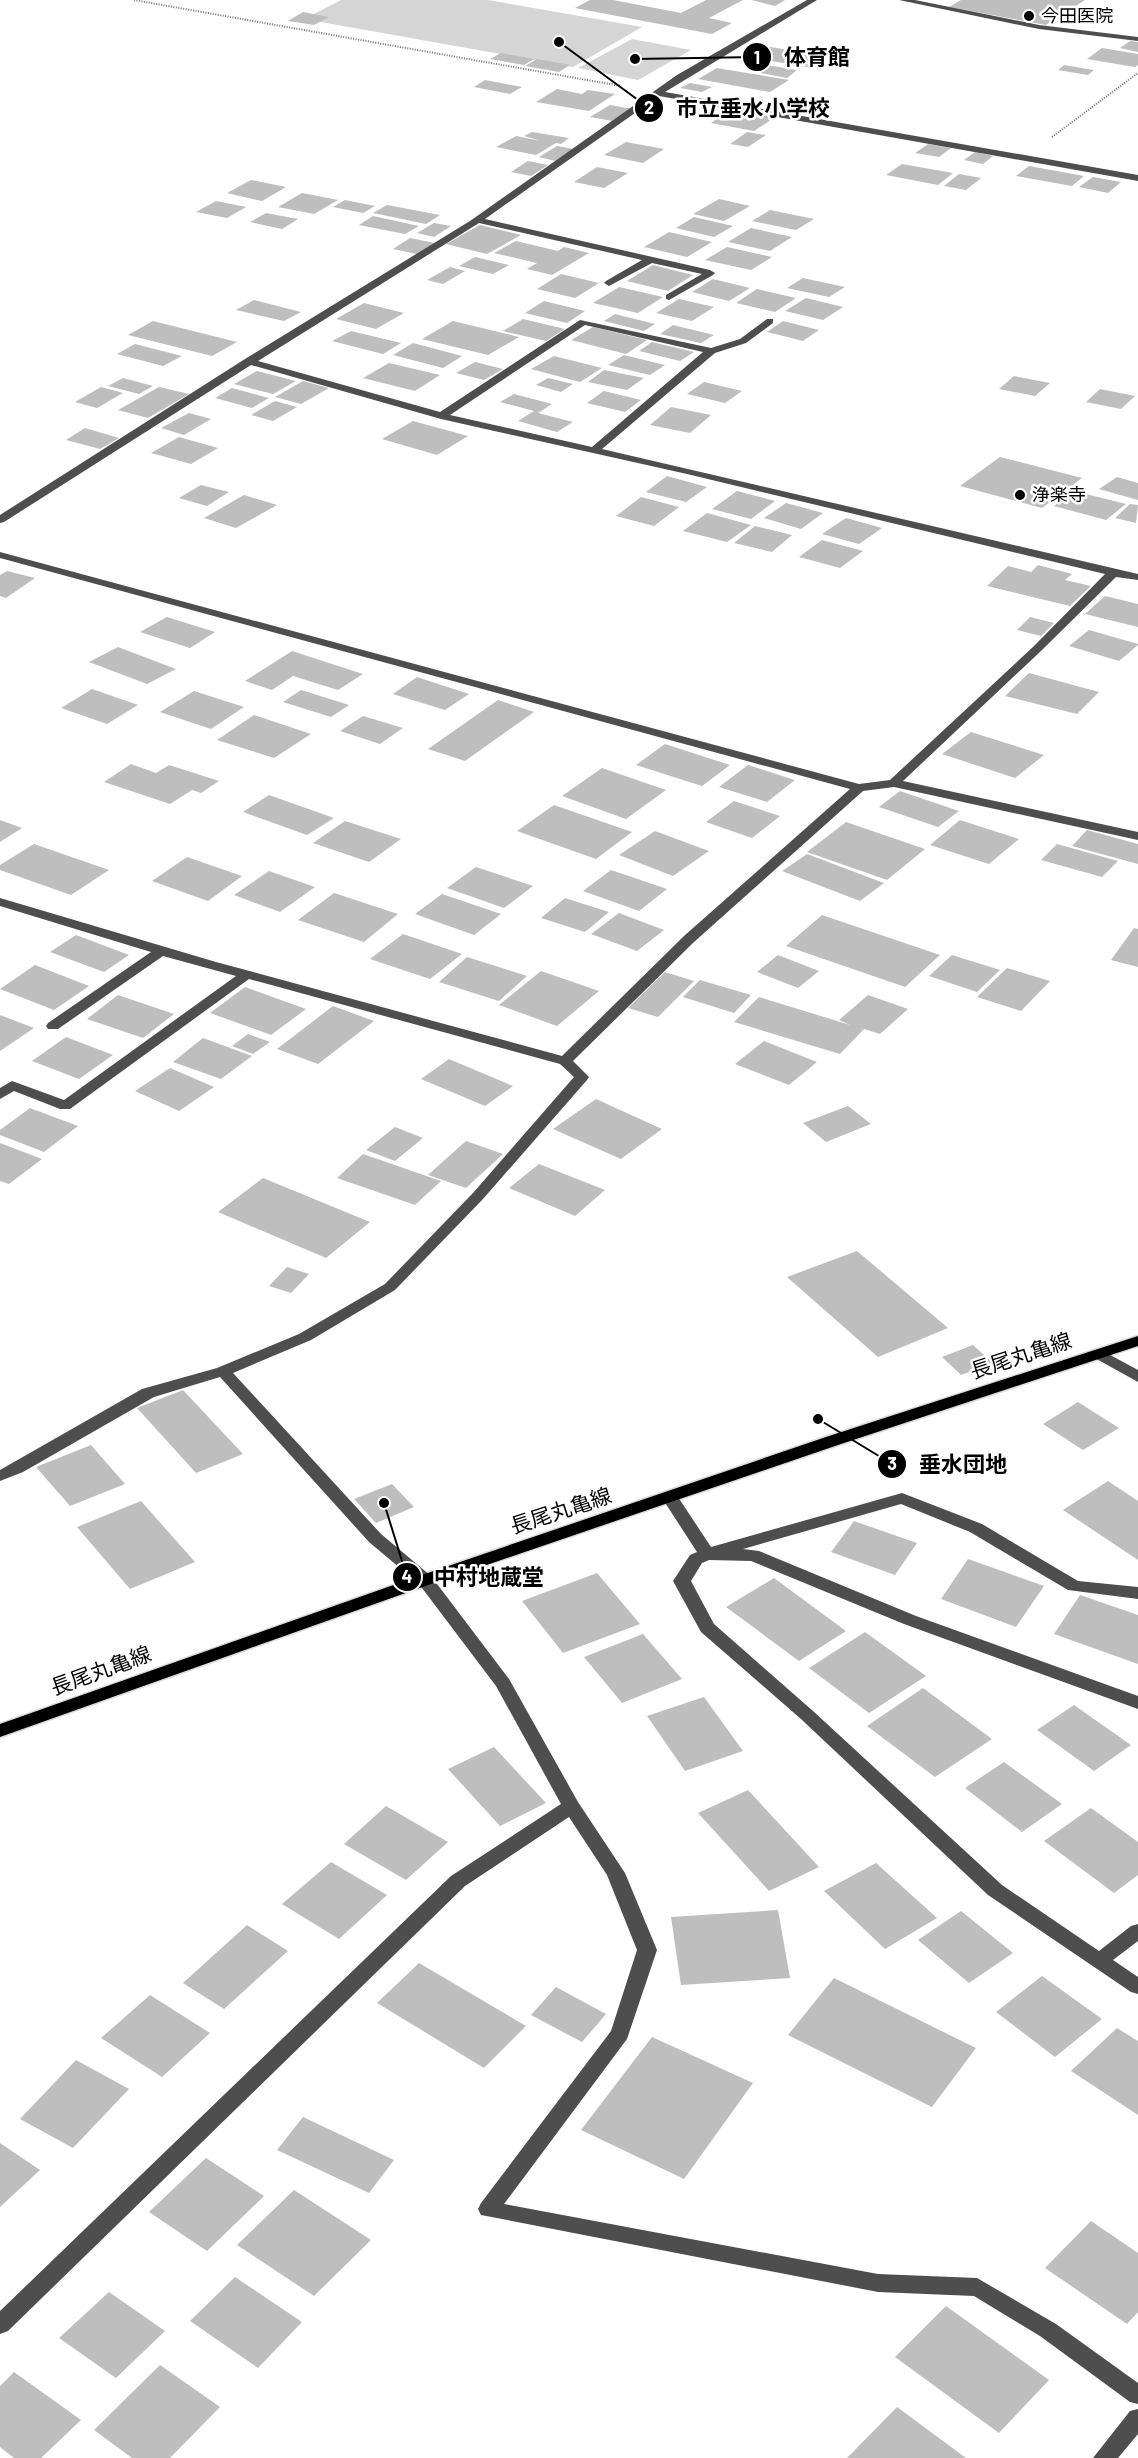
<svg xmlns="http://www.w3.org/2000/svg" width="1138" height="2458" font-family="Barlow,'Noto Sans JP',sans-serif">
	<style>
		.green { fill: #d5d5d5 }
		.building { fill: #bebebe }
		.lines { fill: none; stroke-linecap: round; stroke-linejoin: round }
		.major-casing { stroke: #dbdbdb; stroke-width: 3 }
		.path { stroke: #707070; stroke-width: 2; stroke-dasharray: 1 1.5; stroke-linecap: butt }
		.minor { fill: #4e4e4e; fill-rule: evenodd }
		.major { fill: #000; fill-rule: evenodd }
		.poi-dot { fill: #000; stroke: #fff; stroke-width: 2 }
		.labels { text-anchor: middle; stroke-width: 5; stroke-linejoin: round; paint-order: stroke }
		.far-poi-label { font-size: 18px; fill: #000; stroke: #fff; text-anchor: start }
		.street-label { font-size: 21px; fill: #000; stroke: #fff }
		.leader { fill: none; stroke: #000; stroke-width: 2 }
		.callout-dot { fill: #000; stroke: #fff; stroke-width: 2 }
		.mark-label { font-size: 18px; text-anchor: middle; font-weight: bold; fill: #fff }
		.callout-label { font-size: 22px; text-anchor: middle; font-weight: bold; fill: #000; stroke: #fff; stroke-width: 5; stroke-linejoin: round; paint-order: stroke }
	</style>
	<rect width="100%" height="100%" fill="#fff"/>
	<path class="green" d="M341,0H488L642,27L573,67L304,19Z
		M632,39L691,50L638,80L578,68Z"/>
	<path class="building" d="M590,0H613L681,13L706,0H743L709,18L732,23L712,34L575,8Z
		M751,0H785L775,6Z
		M961,0H1085L1046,25L949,7Z
		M303,12L329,17L314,25L288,21Z
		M1130,41L1138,42V52L1120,48Z
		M759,45L824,56L807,67L742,56Z
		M1102,48L1138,54V65L1135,67L1087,59Z
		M501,53L534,59L524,65L490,59Z
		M537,59L570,65L559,72L525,66Z
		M767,65L797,70L787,78L756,72Z
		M1064,65L1094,70L1088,75L1058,70Z
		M717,68L789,80L770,92L698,79Z
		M485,80L522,87L510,94L474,87Z
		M690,83L712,87L702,92L680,88Z
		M557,89L582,94L588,90L615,94L589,111L536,102Z
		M610,105L633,109L613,121L590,117Z
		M733,108L777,116L754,131L711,123Z
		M532,132L569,138L561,144L556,143L536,155L496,147L516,136L541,141L524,136Z
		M747,132L766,135L748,147L730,144Z
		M626,142L664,149L643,163L604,155Z
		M928,144L951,148L939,157L915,153Z
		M557,146L574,149L555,161L539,157Z
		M975,152L993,156L983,164L964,160Z
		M528,161L548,165L531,176L511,172Z
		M902,164L953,173L938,185L886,175Z
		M1029,166L1084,176L1072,186L1016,176Z
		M597,167L628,173L604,188L574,182Z
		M959,174L981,178L966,190L944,186Z
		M1093,177L1121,182L1108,193L1079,187Z
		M251,180L286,187L262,201L227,193Z
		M302,193L338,200L314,214L278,207Z
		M719,199L750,206L724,221L693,214Z
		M345,200L375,206L363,213L333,207Z
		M216,201L246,207L227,218L196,212Z
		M387,205L440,215L426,224L373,213Z
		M770,210L814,219L796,230L752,221Z
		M266,213L298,219L282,229L250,222Z
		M373,216L419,226L405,234L359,225Z
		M694,217L733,226L714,237L676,228Z
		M434,223L451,226L434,237L417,233Z
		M480,225L521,235L487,254L446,244Z
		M751,228L792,237L770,251L728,242Z
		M669,232L712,242L687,257L644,247Z
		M410,238L435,243L417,254L393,249Z
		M516,241L558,251L564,247L589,253L552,275L527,269L537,263L494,253Z
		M727,247L772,257L751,270L705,260Z
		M475,257L509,265L493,274L459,266Z
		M653,265L693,275L668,291L627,281Z
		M450,267L465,271L443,284L427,280Z
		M561,274L599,283L575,298L537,289Z
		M803,278L845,287L829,297L787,288Z
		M713,279L750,288L729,301L692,292Z
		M619,287L663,297L638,313L593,303Z
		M757,289L796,298L775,312L736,303Z
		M806,298L843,307L823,320L785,311Z
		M679,299L714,307L692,321L656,313Z
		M254,300L301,312L284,321L236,310Z
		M544,301L585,311L567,323L525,313Z
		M364,303L404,313L376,329L336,319Z
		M615,314L655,324L644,331L604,321Z
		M523,319L565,329L546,341L503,331Z
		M153,321L237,342L212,356L128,335Z
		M453,321L519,337L488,355L422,339Z
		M783,321L819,330L803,341L767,332Z
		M673,325L714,335L701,343L660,334Z
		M593,327L647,340L626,354L571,340Z
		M351,331L401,343L383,354L332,341Z
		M652,342L694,352L680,361L639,351Z
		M413,343L462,356L443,368L393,355Z
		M135,344L182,356L163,366L117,354Z
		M624,355L665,365L650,375L608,365Z
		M554,356L602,368L580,382L531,369Z
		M475,362L503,369L484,380L456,373Z
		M389,363L440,375L415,391L363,378Z
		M604,370L644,378L627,390L588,382Z
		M257,371L296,381L273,394L234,384Z
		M1014,376L1050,383L1035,396L999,389Z
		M123,378L153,386L139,394L108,386Z
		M548,378L573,384L561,392L536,385Z
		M303,381L329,388L301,404L275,397Z
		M704,382L742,391L725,403L687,394Z
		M101,387L123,393L97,408L75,402Z
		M159,387L189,394L148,418L118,410Z
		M232,388L269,398L252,408L215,398Z
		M1100,389L1135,396L1121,409L1086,402Z
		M604,391L641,400L625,412L587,403Z
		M514,394L552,404L538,413L573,422L557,432L518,421L534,411L500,402Z
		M275,401L297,407L273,421L251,415Z
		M671,407L711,415L690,433L650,425Z
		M189,413L211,419L184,435L161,428Z
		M413,421L468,436L437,455L382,439Z
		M85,428L119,438L100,449L66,440Z
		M179,437L218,448L191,464L151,453Z
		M1000,457L1082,478L1042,508L960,486Z
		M667,476L707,487L686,502L646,492Z
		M1117,477L1138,483V500L1099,489Z
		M201,485L229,492L207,506L179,498Z
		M737,491L775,501L751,519L712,509Z
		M1074,491L1126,504L1106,520L1054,506Z
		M244,495L277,505L236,528L204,518Z
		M641,497L679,507L654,526L616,516Z
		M786,503L823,513L801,529L764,518Z
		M1130,504L1138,505L1136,523L1115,518Z
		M707,513L751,525L727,542L683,531Z
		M846,518L882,528L859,544L822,534Z
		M755,526L792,535L772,552L734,543Z
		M822,540L863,551L840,568L799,557Z
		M1038,565L1072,574L1065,580L1091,586L1070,606L987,586L1008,566L1031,572Z
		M7,571L35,578L6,598L0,596V575Z
		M1105,596L1138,604V627L1085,614Z
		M167,617L215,632L190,648L140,632Z
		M1030,617L1054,623L1041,636L1017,630Z
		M1089,630L1138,644V645L1119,661L1069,646Z
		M118,647L176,669L147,684L89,662Z
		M292,651L363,674L338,690L293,676L272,690L245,681Z
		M1029,673L1099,692L1077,714L1005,696Z
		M417,677L469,694L445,710L393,694Z
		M92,689L138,705L107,724L61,708Z
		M301,690L349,705L331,717L283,702Z
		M194,691L244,707L211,729L160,712Z
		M498,700L534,712L465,761L428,749Z
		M254,715L311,734L274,758L217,740Z
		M363,716L403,728L380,744L340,731Z
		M971,732L1044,755L1015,778L942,754Z
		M665,744L730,765L702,786L636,765Z
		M131,764L156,773L169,765L219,781L201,793L192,790L170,804L104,782Z
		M748,765L795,780L767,802L719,787Z
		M602,768L666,790L626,819L562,796Z
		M900,791L959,811L938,827L879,807Z
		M269,795L334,818L307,835L243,812Z
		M734,801L780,816L752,838L706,822Z
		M554,805L632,832L596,859L517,831Z
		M0,820L22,828L0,842Z
		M960,820L1019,839L989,864L930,845Z
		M345,821L401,839L369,862L313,843Z
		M846,822L925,849L887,880L807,852Z
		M1087,830L1138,844V864L1072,846Z
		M655,831L709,851L673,876L619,855Z
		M34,844L109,870L71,895L0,870V865Z
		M1057,844L1118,861L1102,877L1041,860Z
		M807,854L884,883L860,901L782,871Z
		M187,857L242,876L208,901L152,881Z
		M476,867L533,886L504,908L447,888Z
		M611,870L667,889L639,911L583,891Z
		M269,871L315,887L280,912L234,895Z
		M334,893L398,914L364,942L298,920Z
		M442,894L501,914L474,935L415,914Z
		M565,898L609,912L585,932L541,918Z
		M619,913L664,930L637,951L591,934Z
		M822,915L940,955L905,987L786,946Z
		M1134,928L1138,929V967L1111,960Z
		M403,934L462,954L430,979L370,959Z
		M76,935L129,955L104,972L50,952Z
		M778,955L819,971L798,988L757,972Z
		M952,955L1000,970L977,992L929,976Z
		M467,957L527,976L499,1001L439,982Z
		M35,965L89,986L54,1010L0,989Z
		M1007,968L1050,981L1021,1011L977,997Z
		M541,971L599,991L557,1026L499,1005Z
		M665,972L694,981L658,1017L628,1008Z
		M700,980L751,995L734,1013L683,997Z
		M245,987L306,1009L271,1035L210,1013Z
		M118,995L174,1014L143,1038L87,1019Z
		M868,995L908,1009L880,1034L864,1029L840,1054L734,1022L759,997L850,1025L839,1020Z
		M333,1006L374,1021L318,1064L277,1049Z
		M0,1015L34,1028L0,1051Z
		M248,1034L270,1042L253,1054L232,1046Z
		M66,1037L113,1055L79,1079L32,1061Z
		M203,1038L252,1056L221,1079L173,1062Z
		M764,1041L817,1062L789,1085L735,1064Z
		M449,1059L513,1086L485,1106L421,1079Z
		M170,1068L214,1087L179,1111L135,1091Z
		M596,1099L662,1129L621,1159L553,1129Z
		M848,1106L871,1124L826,1142L803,1123Z
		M30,1108L78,1126L44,1152L0,1135V1130Z
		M395,1127L423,1138L395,1161L366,1150Z
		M466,1141L503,1154L466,1188L428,1175Z
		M0,1143L42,1159L9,1184L0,1181Z
		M363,1154L441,1181L415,1205L337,1178Z
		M539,1164L605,1190L575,1216L509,1188Z
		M263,1178L370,1222L326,1258L218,1212Z
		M857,1251L948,1328L878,1357L787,1277Z
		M287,1267L309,1274L291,1293L269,1286Z
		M973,1345L993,1363L961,1375L942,1357Z
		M183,1390L243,1454L196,1473L137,1408Z
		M1078,1402L1119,1428L1083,1450L1043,1424Z
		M91,1445L125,1484L70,1506L36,1467Z
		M1108,1481L1138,1501V1560L1063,1510Z
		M392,1484L414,1507L376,1523L354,1499Z
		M141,1501L195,1562L130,1589L77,1527Z
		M854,1521L917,1543L895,1575L831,1552Z
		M968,1559L1044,1586L1016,1627L941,1599Z
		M597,1573L640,1624L563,1653L522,1601Z
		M774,1578L846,1631L799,1661L726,1607Z
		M1080,1595L1138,1615V1664L1054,1634Z
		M865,1632L926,1676L869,1713L809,1668Z
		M643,1634L682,1679L622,1703L584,1657Z
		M923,1688L992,1739L935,1777L867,1726Z
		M704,1697L743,1751L685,1771L647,1716Z
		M1074,1705L1131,1745L1094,1771L1037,1730Z
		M494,1747L546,1803L500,1826L448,1769Z
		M1004,1762L1062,1804L1022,1832L965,1788Z
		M748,1790L819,1867L769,1891L698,1813Z
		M386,1806L448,1842L406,1880L344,1844Z
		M1091,1808L1138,1842V1875L1114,1893L1044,1841Z
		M331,1862L387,1895L339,1939L282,1904Z
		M876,1863L937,1918L885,1949L824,1891Z
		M778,1910L790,1978L681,1985L671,1917Z
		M961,1911L1013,1953L969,1983L918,1940Z
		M247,1925L288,1951L224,2009L183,1983Z
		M419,1963L526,2026L484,2068L377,2003Z
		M1042,1976L1102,2019L1055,2057L996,2012Z
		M834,1978L976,2048L932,2107L788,2035Z
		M556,1987L606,2014L582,2042L531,2015Z
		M150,1995L210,2033L162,2077L101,2038Z
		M1117,2028L1138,2041V2115L1071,2071Z
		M652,2037L753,2083L684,2179L581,2130Z
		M76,2060L129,2089L73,2148L20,2119Z
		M303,2117L394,2160L369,2193L277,2150Z
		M0,2143L40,2170L0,2207Z
		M206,2158L264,2196L207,2251L149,2212Z
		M294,2190L371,2240L314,2296L237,2245Z
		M1091,2221L1138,2253V2312L1127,2324L1045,2268Z
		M235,2277L302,2322L258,2368L190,2321Z
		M109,2292L165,2331L116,2378L59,2338Z
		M946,2306L1049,2380L999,2433L895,2357Z
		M160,2365L220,2407L170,2458H132L94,2430Z
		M14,2372L81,2420L41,2458H14L0,2447V2386Z
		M897,2407L966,2458H847Z"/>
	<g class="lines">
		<g class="major-casing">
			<path id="major" d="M1138,1336V1346L838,1445L431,1584L0,1737V1724L419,1576L826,1437Z"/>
		</g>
		<path class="path" d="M134,0L621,86
			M1052,137L1138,73"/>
		<path class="minor" d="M807,0H817L665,92L1138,175V181L659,96L485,219L710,270L715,273L713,275L669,300L666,299V295L702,274L652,263L609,286L604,283L606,281L642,260L479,223L258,361L440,412L580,320L711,348L740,339L767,319H773V323L746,343L715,353L602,449L1138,574V580L1116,577L1042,650L903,781L1138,832V840L894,787L863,791L694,942L573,1061L589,1077L587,1080L483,1199L395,1290L311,1340L233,1373L381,1534L431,1576L509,1679L578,1802L625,1873L657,1950L627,2039L504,2204L878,2274L977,2278L1056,2324L1138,2383V2404L1130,2402L1040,2336L974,2296L878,2292L481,2215L478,2209L481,2203L611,2031L637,1950L607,1875L569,1817L465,1886L8,2331L0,2334V2311L451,1876L561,1804L496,1686L419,1584L369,1542L220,1377L154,1397L23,1472L0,1481V1470L142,1389L217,1368L299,1334L385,1284L473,1193L574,1077L560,1064L249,979L70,1109H60L14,1091L0,1099V1088L12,1081L64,1100L236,976L163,956L58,1029H48L46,1026L48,1023L151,952L0,906V898L216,962L562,1056L684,936L850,789L0,558V552L859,784L890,780L1034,646L1105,574L687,474L441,419L251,365L4,522L0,523V515L245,359L470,221L677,75ZM585,325L703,352L592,447L450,415Z
			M899,0H915L1039,25L1138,37V41L1039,29Z
			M1099,1349L1138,1370V1382L1093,1357L1091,1354Z
			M670,1493L676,1494L711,1547L902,1493L982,1524L1078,1581L1138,1587V1599L1068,1590L970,1532L901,1504L743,1549L759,1551L916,1616L1138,1696V1709L904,1624L751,1561L709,1560L702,1563L691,1581L714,1624L813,1711L1002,1885L1099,1951L1131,1926L1138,1924V1941L1113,1960L1138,1977V1994L1131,1992L988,1895L801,1719L701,1632L673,1581L690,1555L697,1552L662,1498L664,1494Z
			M1138,2409V2434L1118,2458H1093L1130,2411Z"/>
		<use href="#major" class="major"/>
	</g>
	<g class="poi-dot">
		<circle cx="1029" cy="16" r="6"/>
		<circle cx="1020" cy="495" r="6"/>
	</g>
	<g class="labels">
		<g class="far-poi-label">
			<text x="1041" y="22">今田医院</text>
			<text x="1032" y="501">浄楽寺</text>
		</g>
		<g class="street-label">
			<text transform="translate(1021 1356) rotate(-18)" y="7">長尾丸亀線</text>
			<text transform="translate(561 1511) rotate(-18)" y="7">長尾丸亀線</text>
			<text transform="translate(101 1671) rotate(-20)" y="7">長尾丸亀線</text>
		</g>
	</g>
	<path class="leader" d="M635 59L757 57M559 42L649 108M818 1419L892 1464M384 1503L407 1577"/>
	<g class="callout-dot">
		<circle cx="635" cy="59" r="6"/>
		<circle cx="559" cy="42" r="6"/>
		<circle cx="818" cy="1419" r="6"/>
		<circle cx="384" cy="1503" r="6"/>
		<circle cx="757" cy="57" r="15"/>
		<circle cx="649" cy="108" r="15"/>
		<circle cx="892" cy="1464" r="15"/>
		<circle cx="407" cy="1577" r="15"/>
	</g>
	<g class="mark-label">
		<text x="757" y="64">1</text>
		<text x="649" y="114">2</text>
		<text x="892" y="1470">3</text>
		<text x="407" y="1583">4</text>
	</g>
	<g class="callout-label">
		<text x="817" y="65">体育館</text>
		<text x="753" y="116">市立垂水小学校</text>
		<text x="963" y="1472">垂水団地</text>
		<text x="489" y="1585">中村地蔵堂</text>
	</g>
</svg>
